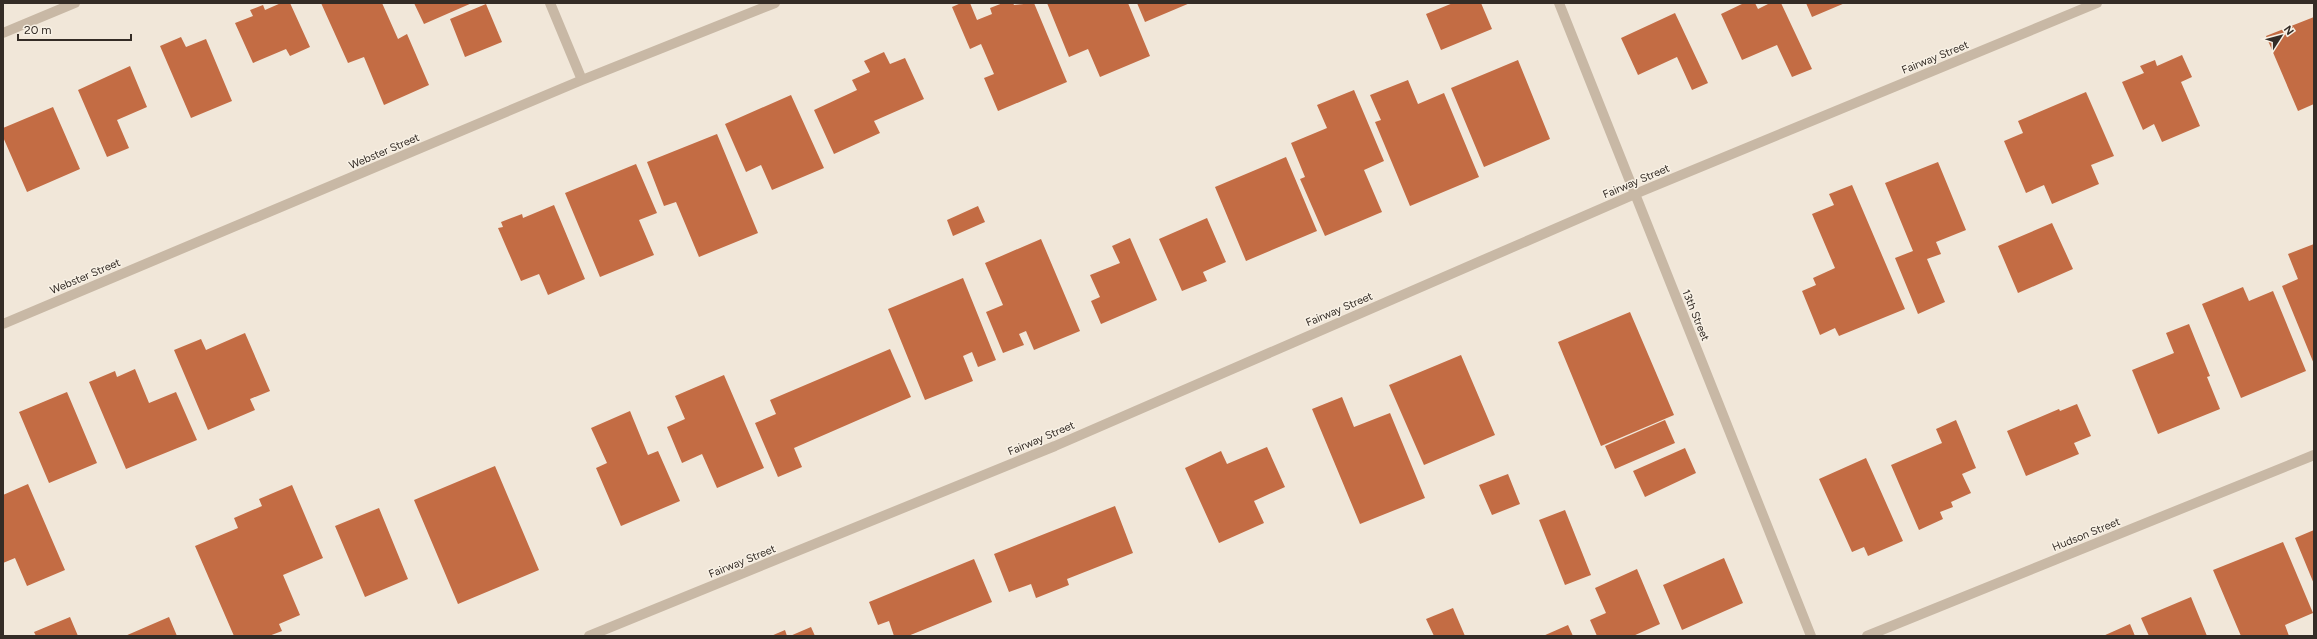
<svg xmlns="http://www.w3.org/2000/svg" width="2317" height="639" font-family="Figtree,sans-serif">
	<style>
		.building { fill: #c36c44 }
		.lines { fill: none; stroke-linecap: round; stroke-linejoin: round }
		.minor { stroke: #c8b8a5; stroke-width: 10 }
		.labels { text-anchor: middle; stroke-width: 3; stroke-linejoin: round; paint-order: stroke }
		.street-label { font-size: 11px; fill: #342c26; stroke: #f8f1e5 }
	</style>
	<rect width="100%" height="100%" fill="#f1e7d9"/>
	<path class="building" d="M281,3H290L310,47L290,56L286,49L253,63L235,23L253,16L250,10L263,5L265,10Z
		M321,3H382L398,39L407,34L429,85L384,105L364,57L348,63Z
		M414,3H472L424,24Z
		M961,3H970L977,20L992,14L990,8L1003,3H1013L1014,5L1034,3L1067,82L998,111L984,78L994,74L981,44L970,49L952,7Z
		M1047,3H1128L1150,56L1100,77L1088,49L1069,57Z
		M1137,3H1190L1145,22Z
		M1453,3H1481L1492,29L1441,50L1426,14Z
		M1744,3H1755L1758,9L1770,3H1781L1812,69L1792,77L1777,45L1742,60L1721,14Z
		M1806,3H1845L1812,17Z
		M486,4L502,42L465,57L450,19Z
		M1675,13L1708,83L1692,90L1677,57L1638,75L1621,38Z
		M2314,17V104L2298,111L2266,36Z
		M181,37L186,47L206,39L232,101L191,118L160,46Z
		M884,52L890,64L905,58L924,99L874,121L880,133L834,154L814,110L857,90L852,80L870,72L864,61Z
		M2182,55L2192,77L2181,82L2200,126L2162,142L2154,124L2143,130L2122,82L2144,73L2140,66L2155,60L2157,66Z
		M1518,60L1550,139L1484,167L1451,88Z
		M130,66L147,107L117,120L129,148L107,157L78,90Z
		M1408,80L1418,104L1444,93L1479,177L1410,206L1375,122L1381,120L1370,95Z
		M1354,90L1384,161L1364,170L1382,212L1325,236L1300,179L1305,177L1291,143L1327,128L1317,105Z
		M2086,92L2114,156L2091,165L2099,184L2052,204L2044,185L2026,193L2004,141L2023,133L2018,121Z
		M791,95L824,168L772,190L761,165L746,172L725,124Z
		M53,107L80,169L27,192L3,137V128Z
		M717,134L758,233L699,257L676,202L664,206L647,162Z
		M1286,157L1317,231L1246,261L1215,187Z
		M1938,162L1966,230L1936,242L1941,254L1927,259L1945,302L1918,314L1895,258L1913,251L1885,183Z
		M636,164L657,213L639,220L654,255L600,277L565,193Z
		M1852,185L1905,309L1839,336L1835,328L1820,335L1802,291L1816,285L1813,278L1835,268L1812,214L1834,205L1829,194Z
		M554,205L585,279L548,295L539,274L521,281L498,228L503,227L501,222L522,214L523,218Z
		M978,206L985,222L953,236L947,220Z
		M1207,218L1226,262L1203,272L1207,281L1182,291L1159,239Z
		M2052,223L2073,269L2018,293L1998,246Z
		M1130,238L1157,300L1101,324L1091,301L1100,297L1090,275L1120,263L1112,246Z
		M1041,239L1080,331L1034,350L1026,331L1019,334L1024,345L1003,353L986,312L1003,305L985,263Z
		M2314,244V364L2282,286L2298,279L2288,254Z
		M963,278L996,360L978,367L972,352L963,356L973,381L925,400L888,309Z
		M2243,287L2249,301L2273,291L2306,371L2241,398L2202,304Z
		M1630,312L1674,415L1601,446L1558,342Z
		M2189,324L2210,376L2207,377L2220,409L2158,434L2132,370L2174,353L2166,333Z
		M245,333L270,391L250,399L255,410L208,430L174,350L201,339L206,350Z
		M890,349L911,397L794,448L802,467L778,477L755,423L776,414L770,400Z
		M1461,355L1495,435L1424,465L1389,385Z
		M135,369L149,403L176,392L197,440L126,469L89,382L115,371L117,377Z
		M724,375L764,468L717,488L702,454L682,463L667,427L685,419L675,396Z
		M67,392L97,463L49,483L19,412Z
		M1342,397L1354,427L1390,413L1425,498L1360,524L1312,409Z
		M2077,404L2091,436L2074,443L2079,454L2026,476L2007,431L2059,409L2060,411Z
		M630,411L648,455L658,451L680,501L621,526L596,468L607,463L591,428Z
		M1665,420L1675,443L1615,469L1605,446Z
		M1956,420L1976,468L1962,474L1971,493L1951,502L1953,507L1940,512L1943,519L1919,530L1891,465L1942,443L1936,429Z
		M1267,447L1285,487L1254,501L1264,523L1219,543L1185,468L1221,451L1227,464Z
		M1685,448L1696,473L1645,497L1633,471Z
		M1866,458L1903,541L1868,556L1864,547L1852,552L1819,479Z
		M495,466L539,570L458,604L414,500Z
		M1508,474L1520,504L1492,515L1479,485Z
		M28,484L65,570L27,586L15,558L3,563V495Z
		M292,485L323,558L283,575L300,615L279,624L282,631L269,636H234L195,546L238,528L234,518L262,506L259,499Z
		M1115,506L1133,553L1067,579L1069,585L1036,598L1031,584L1009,592L994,554Z
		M379,508L408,579L365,597L335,526Z
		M1565,510L1591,575L1565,585L1539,520Z
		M2314,530V584L2295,538Z
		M2283,542L2313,613L2285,625L2289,636H2241L2213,570Z
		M1724,558L1743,603L1682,630L1663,585Z
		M974,559L992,602L908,636H894L889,621L878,625L869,602Z
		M1637,569L1660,624L1633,636H1597L1590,620L1606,613L1595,588Z
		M2191,597L2207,636H2149L2141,618Z
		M1453,608L1465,636H1434L1426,619Z
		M70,617L78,636H36L34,632Z
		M169,617L177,636H125Z
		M2130,624L2135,636H2103Z
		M1568,625L1573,636H1543Z
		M811,627L815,636H790Z
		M785,630L787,636H771Z"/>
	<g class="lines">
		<path class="minor" d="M550,3L582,80
			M1559,3L1811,636
			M3,33L75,3
			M3,324L582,80L775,3
			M589,636L1055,446L1635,194L2097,3
			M1867,636L2314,455"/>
	</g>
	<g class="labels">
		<g class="street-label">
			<text transform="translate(1935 57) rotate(-22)" y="4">Fairway Street</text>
			<text transform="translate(384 151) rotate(-23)" y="4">Webster Street</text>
			<text transform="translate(1636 181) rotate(-23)" y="4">Fairway Street</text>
			<text transform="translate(85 276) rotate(-23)" y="4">Webster Street</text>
			<text transform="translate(1339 309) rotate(-23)" y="4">Fairway Street</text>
			<text transform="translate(1696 315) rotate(68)" y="4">13th Street</text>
			<text transform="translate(1041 438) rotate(-23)" y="4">Fairway Street</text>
			<text transform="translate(2086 534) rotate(-22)" y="4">Hudson Street</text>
			<text transform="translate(742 561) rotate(-22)" y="4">Fairway Street</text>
		</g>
	</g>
	<rect width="2317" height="639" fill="none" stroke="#342c26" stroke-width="8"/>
	<g transform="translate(2281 36) rotate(54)" stroke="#f8f1e5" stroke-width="3" paint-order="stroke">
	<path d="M0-3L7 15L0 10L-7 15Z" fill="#342c26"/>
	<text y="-6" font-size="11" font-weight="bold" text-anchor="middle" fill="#342c26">N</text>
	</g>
	<path d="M18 34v6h113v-6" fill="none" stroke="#342c26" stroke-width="2"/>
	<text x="24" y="34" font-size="12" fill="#342c26" stroke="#f8f1e5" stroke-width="3" paint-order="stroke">20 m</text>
</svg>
